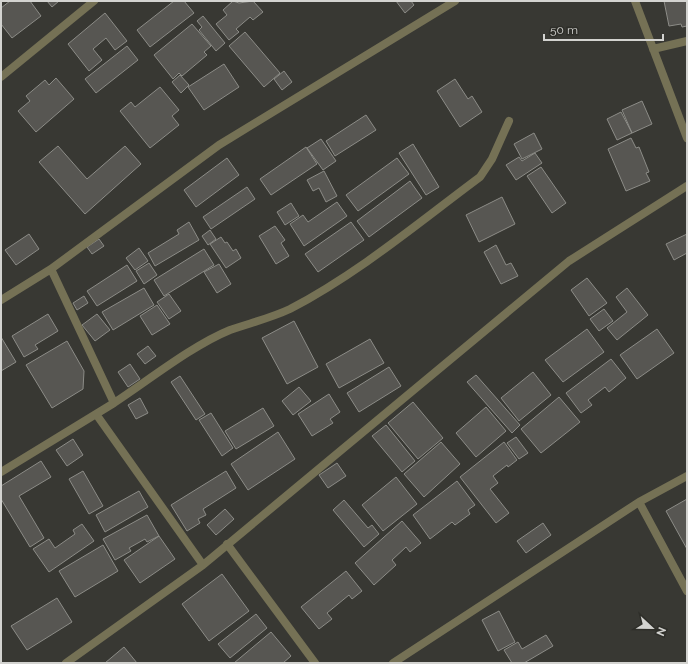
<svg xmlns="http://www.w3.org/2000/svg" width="688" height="664" font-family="Raleway,sans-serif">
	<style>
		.building { fill: #575652; stroke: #8c8c87 }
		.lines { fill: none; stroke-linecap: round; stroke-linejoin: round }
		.street { stroke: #757155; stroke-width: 8 }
	</style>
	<rect width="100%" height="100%" fill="#383833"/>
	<path class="building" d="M10,1H30L41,16L12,38L1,24V8Z
		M47,1H59L52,7Z
		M174,1H184L194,13L150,47L137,30Z
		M233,1L239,3L253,1L263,12L253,20L250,17L236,29L239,32L229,40L216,24L227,15L223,10Z
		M396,1H411L414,5L405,13Z
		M664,1H687V26L682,27L681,24L669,26Z
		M105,13L127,41L115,50L106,38L93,49L102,60L89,71L68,44Z
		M203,16L225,43L216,51L199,30L202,27L197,21Z
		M192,24L211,46L204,52L207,55L182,76L179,73L173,79L154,55Z
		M245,32L280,73L264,87L229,46Z
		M127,46L138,60L96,93L85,79Z
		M224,64L239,87L204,110L188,87Z
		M284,71L292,82L282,90L274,79Z
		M180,75L189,85L181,93L172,82Z
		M56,78L74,99L36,132L18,111L30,101L26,96L45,80L49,85Z
		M455,79L468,99L472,96L482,112L460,127L437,91Z
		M160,87L179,110L172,116L179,125L150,148L120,111L131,102L135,107Z
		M642,101L652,124L632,133L622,110Z
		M621,112L632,133L617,140L607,119Z
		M366,115L376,130L335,156L326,141Z
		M534,133L542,149L522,159L514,144Z
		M631,138L636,148L639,147L649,172L646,173L650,181L626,191L608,149Z
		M321,139L336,161L323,170L307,148Z
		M413,144L439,187L426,195L399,153Z
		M58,146L87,179L125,146L141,164L85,214L39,162Z
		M306,147L317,164L271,195L260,179Z
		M535,153L542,163L516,180L506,165L519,157L522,161Z
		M227,158L239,175L196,207L184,190Z
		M397,158L409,174L358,211L346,195Z
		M541,167L566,203L552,213L527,176Z
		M324,171L337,196L326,202L319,188L313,191L307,180Z
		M410,181L422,198L369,237L357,221Z
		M247,187L255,199L211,229L203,217Z
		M502,197L515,224L479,242L466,215Z
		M337,202L347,216L304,246L290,224L303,215L308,222Z
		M291,203L299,216L285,225L277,212Z
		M189,222L199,240L155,266L148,253L179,234L177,230Z
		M351,222L364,240L318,272L305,254Z
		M275,226L285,240L281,243L289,256L276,264L259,236Z
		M210,230L216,239L208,245L202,236Z
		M29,234L39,249L16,265L5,250Z
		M687,234V253L674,260L666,244Z
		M221,237L225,243L227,242L233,251L236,249L241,258L226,268L210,244Z
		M99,239L104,246L92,254L87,247Z
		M496,245L506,265L511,263L518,276L501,284L484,252Z
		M139,248L148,261L135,270L126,258Z
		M204,249L214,265L164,296L154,280Z
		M149,263L157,275L144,284L136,271Z
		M219,264L231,284L217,293L204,272Z
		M127,265L137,281L97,306L87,291Z
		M587,278L607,303L589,316L571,290Z
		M144,288L154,305L113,330L102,312Z
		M627,288L648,315L617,340L607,328L627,312L616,297Z
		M169,294L181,311L169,319L157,302Z
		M84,296L88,303L77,310L73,303Z
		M157,305L170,324L152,335L140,316Z
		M604,309L613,321L599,331L590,319Z
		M48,314L58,331L35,345L38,349L24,357L12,336Z
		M97,314L110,330L95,341L82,325Z
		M294,321L318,367L287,384L262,338Z
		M587,329L604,352L563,382L545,360Z
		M657,329L674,353L637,379L620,355Z
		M1,337L16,362L1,371Z
		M370,339L384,363L339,388L326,364Z
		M67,341L84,371L83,389L52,408L26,365Z
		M148,346L156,356L145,364L137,354Z
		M611,359L626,378L609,392L605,387L588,400L592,405L581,413L566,393Z
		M130,364L140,379L128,387L118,372Z
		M389,367L401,386L359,412L347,393Z
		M533,372L551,395L519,421L501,398Z
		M476,375L520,425L512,433L467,382Z
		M180,376L205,414L196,420L171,382Z
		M299,387L311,401L293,415L282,401Z
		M329,394L340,412L330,419L333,423L312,436L298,414Z
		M559,397L580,422L541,453L521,429Z
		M140,398L148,413L136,419L128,405Z
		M413,402L443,438L418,459L388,423Z
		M486,407L506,431L476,457L456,433Z
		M263,408L274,426L236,449L225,431Z
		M211,413L233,448L222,456L199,420Z
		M386,425L415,461L402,472L372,436Z
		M278,432L295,459L248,490L231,464Z
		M516,437L528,453L519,459L507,443Z
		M73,439L83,455L67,466L56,450Z
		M441,442L460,464L424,497L404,474Z
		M504,442L517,460L508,467L507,465L493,476L498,483L490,489L509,513L496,523L460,477Z
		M41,461L51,477L19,496L44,538L30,547L1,499V486Z
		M337,463L346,476L328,488L319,475Z
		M83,471L103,506L89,514L69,479Z
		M226,471L236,488L203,509L206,515L198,519L200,523L187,531L171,505Z
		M396,477L417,504L383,531L362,505Z
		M457,481L475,505L468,510L470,514L455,525L452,522L430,539L413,515Z
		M139,491L148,507L105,532L96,515Z
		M687,499V549L666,511Z
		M344,500L368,528L372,525L379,534L364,547L333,510Z
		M225,509L234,519L216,535L207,525Z
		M147,515L159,536L147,542L145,539L129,548L131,551L115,560L103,539Z
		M402,521L421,543L410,552L406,547L392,560L396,565L374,585L355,563Z
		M543,523L551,535L526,553L517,541Z
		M82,524L94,541L49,572L33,549L49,539L55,548L75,534L73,530Z
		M159,536L175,559L140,583L124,560Z
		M103,545L118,571L75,597L59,571Z
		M346,571L362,591L352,599L349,595L327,613L332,619L319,629L301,607Z
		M222,574L249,611L209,641L182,604Z
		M57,598L72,622L27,650L11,626Z
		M499,611L515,642L498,651L482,620Z
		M256,614L267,628L230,658L218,644Z
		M271,632L291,656L283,663H234Z
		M546,635L553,646L524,663H512L504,650L518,642L522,649Z
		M124,647L137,663H105Z"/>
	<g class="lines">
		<path class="street" d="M635,1L687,138
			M653,49L687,41
			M1,77L94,1
			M1,300L51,269
			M114,403C149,380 193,345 230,330C250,323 271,318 290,309C359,273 418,223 480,177L492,159L509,121
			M96,414L203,565
			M1,472L114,403L51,269L219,145L455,1
			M639,502L687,591
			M227,544L315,663
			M66,663L203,565L569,261L687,186
			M393,663L639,502L687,476"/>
	</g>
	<rect width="688" height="664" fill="none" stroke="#d3d3d0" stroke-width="4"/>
	<g transform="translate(652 628) rotate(112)" stroke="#2e2e29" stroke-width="3" paint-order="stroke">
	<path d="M0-3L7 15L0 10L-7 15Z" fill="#d3d3d0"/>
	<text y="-6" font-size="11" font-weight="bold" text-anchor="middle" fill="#d3d3d0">N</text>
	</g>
	<path d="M544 34v6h119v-6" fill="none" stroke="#d3d3d0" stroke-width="2"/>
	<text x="550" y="34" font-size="12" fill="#d3d3d0" stroke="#2e2e29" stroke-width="3" paint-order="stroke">50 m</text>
</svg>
